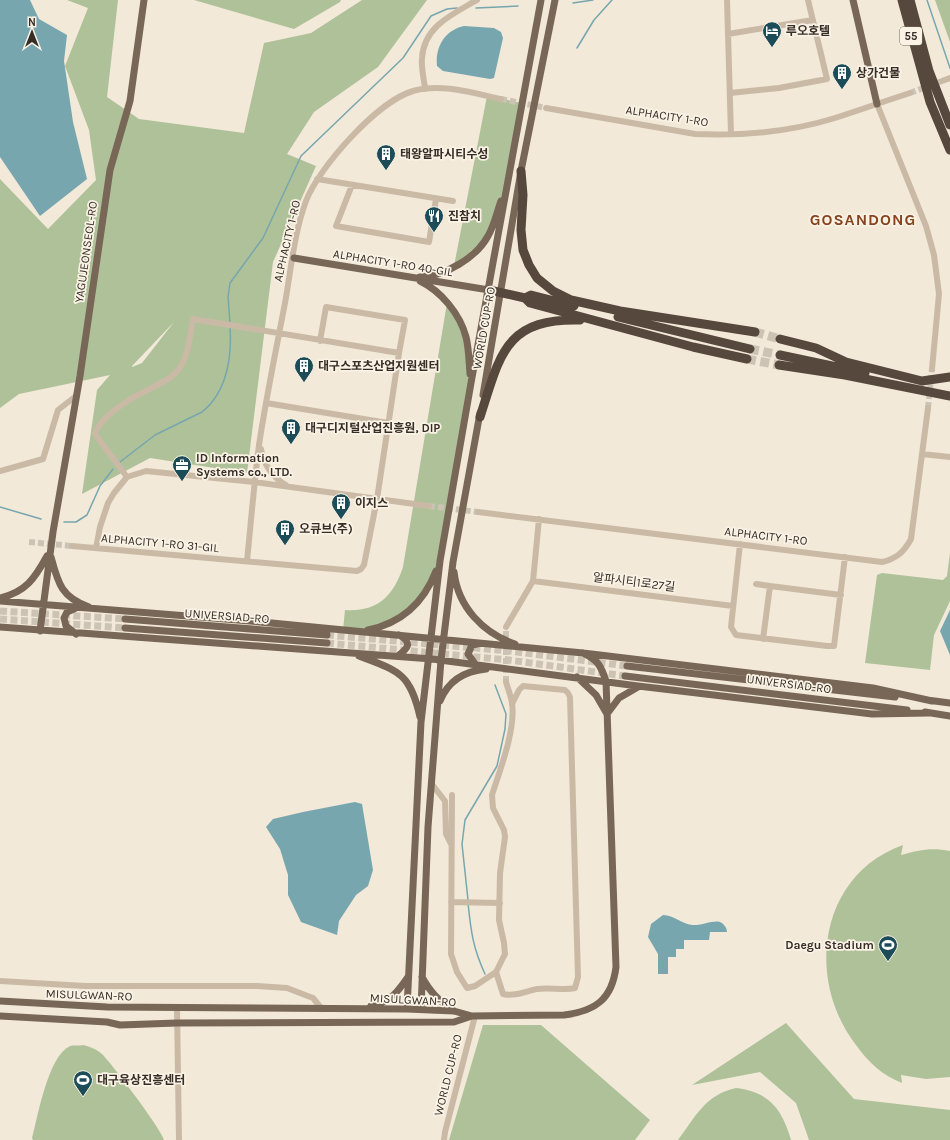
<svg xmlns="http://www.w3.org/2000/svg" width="950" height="1140" font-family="Karla,'Noto Sans KR',sans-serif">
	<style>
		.green { fill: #aec199; fill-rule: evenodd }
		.water { fill: #77a6af }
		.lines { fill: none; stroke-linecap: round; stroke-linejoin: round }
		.stream { stroke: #77a6af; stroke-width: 1.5 }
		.minor-tunnel { stroke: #ccc3b5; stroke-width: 6; stroke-dasharray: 6 3; stroke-linecap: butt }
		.major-tunnel { stroke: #ccc3b5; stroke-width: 7; stroke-dasharray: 7 3.5; stroke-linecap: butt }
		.highway-tunnel { stroke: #ccc3b5; stroke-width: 9; stroke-dasharray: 9 4.5; stroke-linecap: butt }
		.minor { stroke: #cabaa5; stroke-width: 6 }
		.major { stroke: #786657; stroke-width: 7 }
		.highway { stroke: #57483d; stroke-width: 9 }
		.labels { text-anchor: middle; stroke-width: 3.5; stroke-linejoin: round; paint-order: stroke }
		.shield { fill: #faf3e5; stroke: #70685f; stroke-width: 1 }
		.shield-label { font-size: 11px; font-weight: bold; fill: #352d26 }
		.poi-label { font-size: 12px; font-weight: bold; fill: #352d26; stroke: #faf3e5; text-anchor: start }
		.street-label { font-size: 12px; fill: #352d26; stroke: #faf3e5 }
		.district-label { font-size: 16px; font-weight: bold; letter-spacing: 1px; fill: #86431d; stroke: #faf3e5 }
	</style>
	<rect width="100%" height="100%" fill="#f2e9d9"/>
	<path class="green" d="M67,0H118L107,97L139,119L244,133L264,43L311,33L362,0H427L378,67L314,112L287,154L316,166L273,262L247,473L150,458L82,494L97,390L110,375L19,394L0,408V179L48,229L96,180L89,130L65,66L88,8ZM174,322L142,363L132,367V366Z
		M194,0H341L340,2L294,29Z
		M935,0H950V42Z
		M487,96L522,103L508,180L488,236L454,266Z
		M447,303L460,321L470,375L440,561L423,597L382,628L343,630L345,610C377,612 393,597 403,567Z
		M950,553V601L934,635L930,670L865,663L877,575L882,573L943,580L947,576Z
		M903,845L901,855C918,850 932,847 950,851V1077L926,1079L901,1075L902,1083C882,1075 869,1063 856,1045C805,979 819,875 903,845Z
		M786,1023L854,1099L950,1110V1140H809L796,1103L760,1072L692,1085Z
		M483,1025H541L650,1120L635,1140H449Z
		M83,1045C91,1047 96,1049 102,1054C112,1064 162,1130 164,1140H33L32,1138C38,1116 48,1056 70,1046C73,1045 79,1046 83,1045Z
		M736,1088C769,1092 782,1109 791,1140H678C696,1116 705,1095 736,1088Z"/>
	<path class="water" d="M0,0H30L39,19L67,35L64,61L73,122L87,179L40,216L0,157Z
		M464,26L494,28L501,32L503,38L494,78L490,79L443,71L437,66C435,47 445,30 464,26Z
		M950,610V655L940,631Z
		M355,802L362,804L373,870L368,886L356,895L339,921L337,935L301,922L288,895V875L280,849L266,827L273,819L303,812Z
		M663,915C674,915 682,924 692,925C702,926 712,920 720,922C724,924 727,928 727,932H710L709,940H684V949H676V957H668V974H658V954L648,937L651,924Z"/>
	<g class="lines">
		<path class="stream" d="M927,0L950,68
			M573,3L593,0
			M476,8L518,6
			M577,48L594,20L612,0
			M230,323L228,297L230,283L263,238L301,156L403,58L431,16L447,9L457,8
			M120,462L155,435L202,412C227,392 232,357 230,327
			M0,507L41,519
			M64,522H76L87,515L100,486L113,469
			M468,900L462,844L465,820L497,766L505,729L506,714L495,685
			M468,903C471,932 473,948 485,974"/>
		<path class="minor-tunnel" d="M910,93L942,81
			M501,99L546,108
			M928,408L932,369
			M429,506L478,512
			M29,542L72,546
			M506,682V627"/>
		<path class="major-tunnel" d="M0,611L125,619
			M0,619L125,628
			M327,635L509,651L627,666
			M327,643L509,660L625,676"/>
		<path class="highway-tunnel" d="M755,332L780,339
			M750,349L780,355
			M747,359L779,365"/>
		<path class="minor" d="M727,0L731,134
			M728,34L813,20
			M942,81L950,78
			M425,89C424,79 421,68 422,58C424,26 453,14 477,0
			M730,93L779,88L827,79L808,0
			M877,104L926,226L934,255L939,294L932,369
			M546,108L695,134C742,136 790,132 835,118C860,110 885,101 910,93
			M317,179L453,201
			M352,185L336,226L429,242L436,199
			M320,341L326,307L405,320L399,353
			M266,403L388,423
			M261,449C264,465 272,477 286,485
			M922,454L950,457
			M0,471L43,459L58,410L76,396
			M478,512L882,562C896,559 904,552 911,539L928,408
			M740,544L731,627L736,635L827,646H834L845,557
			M72,546L357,571L361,569L364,565L377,499L399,353L193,319C190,335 189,352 181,366C173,379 158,384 146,391C130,398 99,418 95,434L127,477
			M96,548L100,527L108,503L114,493L127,477L146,471L254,482L429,506
			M247,561C251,522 254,484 259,445C266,398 276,350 285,303C291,270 294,233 306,201C319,167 378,101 413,91C441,83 473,93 501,99
			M533,581L733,606
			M756,584L770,586
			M506,627L533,581L539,519
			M763,639L770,586L841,595
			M506,682C508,689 511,696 512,703C516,729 500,770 492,795L493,808L504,830L505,837L500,873L499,920L504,943L505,954L496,972L503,994C515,997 526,991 537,989C550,987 563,991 575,988L578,977L570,697L568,693L565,690L523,686L519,690L512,704
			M431,783L445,801L446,834L451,844
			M452,795L451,954L457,972L467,988L475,986L496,972
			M451,902L500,903
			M0,981L85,986H257L287,988L313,998L322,1009
			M177,1008L179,1140
			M444,1140L445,1132L475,1016"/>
		<path class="major" d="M853,0L877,104
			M294,258L489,290
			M420,277C445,276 476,258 488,236C494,226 497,212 501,201
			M420,281C441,291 460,314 466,337C469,349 469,362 470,374
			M483,395L521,171L555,0
			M51,557C58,583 61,597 89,607
			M454,572C458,607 483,633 515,644
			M0,598C26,592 35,578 47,556
			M0,601L250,621L583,653L873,688L932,701
			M74,609L67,612L64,618L66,626L76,634
			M125,619L327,635
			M0,627L432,659L638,686L872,714L929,713
			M125,628L327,643
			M368,630C402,623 424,602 436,571
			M40,631L53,532L80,376L110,170L130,101L144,0
			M359,656C399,671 410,673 420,717
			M398,656C408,648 413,643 399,635
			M476,665L468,654L472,645L477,644
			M627,666L895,697
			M625,676L907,710
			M577,677L596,695L607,714
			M927,700L950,703
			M440,701C448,681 465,671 486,669
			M925,712L950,716
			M607,714L619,698L638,687
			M422,977C430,992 439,1001 454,1011
			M0,1001L107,1007L407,1009L454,1011L472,1016L564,1015C596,1011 612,999 616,967L606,681C601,666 598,660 583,653
			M371,1006C391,1001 397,993 408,977
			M407,1009L421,722L440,561L471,383L541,0
			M421,1010L428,827L441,660L453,562L480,413
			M0,1016L107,1022L120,1025L177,1023L454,1022L472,1016"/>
		<path class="highway" d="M902,0L930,102L950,150
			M910,0L929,71L950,125
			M521,171L523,195L521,230L523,250L529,265L537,278L553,291L571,300L620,311L755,332
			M489,290L525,298L530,303L693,347L747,359
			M525,298L531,295L574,306
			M618,317L750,349
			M780,339L816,348L846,362L922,381L950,377
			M780,355L865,373
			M779,365L845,375L950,396
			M480,417C500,356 504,318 580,320"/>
	</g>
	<defs>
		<g id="hotel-pin" transform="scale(1)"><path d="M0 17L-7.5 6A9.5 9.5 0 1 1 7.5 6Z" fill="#1b4c58" stroke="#faf3e5"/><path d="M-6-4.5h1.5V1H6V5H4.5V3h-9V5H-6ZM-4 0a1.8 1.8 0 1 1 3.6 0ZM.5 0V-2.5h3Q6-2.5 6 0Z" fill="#fff"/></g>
		<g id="building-pin" transform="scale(1)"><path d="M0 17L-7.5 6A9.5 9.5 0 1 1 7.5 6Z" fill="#1b4c58" stroke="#faf3e5"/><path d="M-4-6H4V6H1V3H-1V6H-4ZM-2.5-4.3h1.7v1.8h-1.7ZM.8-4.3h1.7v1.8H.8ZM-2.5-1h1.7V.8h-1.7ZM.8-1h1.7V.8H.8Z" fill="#fff"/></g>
		<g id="restaurant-pin" transform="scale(1)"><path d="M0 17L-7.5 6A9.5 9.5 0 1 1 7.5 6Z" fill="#1b4c58" stroke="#faf3e5"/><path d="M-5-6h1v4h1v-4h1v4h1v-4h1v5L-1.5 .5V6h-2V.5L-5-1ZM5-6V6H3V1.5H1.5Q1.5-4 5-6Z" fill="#fff"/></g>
		<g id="office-pin" transform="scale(1)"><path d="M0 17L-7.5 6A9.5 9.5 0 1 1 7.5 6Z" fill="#1b4c58" stroke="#faf3e5"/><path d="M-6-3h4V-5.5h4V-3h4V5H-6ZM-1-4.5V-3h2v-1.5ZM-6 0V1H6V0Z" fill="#fff"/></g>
		<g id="stadium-pin" transform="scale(1)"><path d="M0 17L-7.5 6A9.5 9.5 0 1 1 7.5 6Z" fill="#1b4c58" stroke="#faf3e5"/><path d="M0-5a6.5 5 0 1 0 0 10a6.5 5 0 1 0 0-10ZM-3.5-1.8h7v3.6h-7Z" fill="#fff"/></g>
	</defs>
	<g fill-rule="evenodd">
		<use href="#hotel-pin" x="772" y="31"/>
		<use href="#building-pin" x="842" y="73"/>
		<use href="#building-pin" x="386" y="154"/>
		<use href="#restaurant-pin" x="434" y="216"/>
		<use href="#building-pin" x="304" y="366"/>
		<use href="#building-pin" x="291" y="428"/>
		<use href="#office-pin" x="182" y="465"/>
		<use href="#building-pin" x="341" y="503"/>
		<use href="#building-pin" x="285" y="529"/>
		<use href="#stadium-pin" x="888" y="945"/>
		<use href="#stadium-pin" x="83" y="1080"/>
	</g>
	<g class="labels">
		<rect class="shield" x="900" y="27" width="22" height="18" rx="3"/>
		<g class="shield-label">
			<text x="911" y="40">55</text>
		</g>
		<g class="poi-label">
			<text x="786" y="35">루오호텔</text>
			<text x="856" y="77">상가건물</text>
			<text x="400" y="158">태왕알파시티수성</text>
			<text x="448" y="220">진참치</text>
			<text x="318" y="370">대구스포츠산업지원센터</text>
			<text x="305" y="432">대구디지털산업진흥원, DIP</text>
			<text x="196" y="462">ID Information<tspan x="196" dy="14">Systems co., LTD.</tspan></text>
			<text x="355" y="507">이지스</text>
			<text x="299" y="533">오큐브(주)</text>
			<text x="874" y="949" text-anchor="end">Daegu Stadium</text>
			<text x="97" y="1084">대구육상진흥센터</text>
		</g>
		<g class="street-label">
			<text transform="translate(667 116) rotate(9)" y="4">ALPHACITY 1-RO</text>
			<text transform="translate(287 241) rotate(-77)" y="4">ALPHACITY 1-RO</text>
			<text transform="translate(86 252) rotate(-82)" y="4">YAGUJEONSEOL-RO</text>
			<text transform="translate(393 263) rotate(9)" y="4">ALPHACITY 1-RO 40-GIL</text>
			<text transform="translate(484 328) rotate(-80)" y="4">WORLD CUP-RO</text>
			<text transform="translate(766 536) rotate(7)" y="4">ALPHACITY 1-RO</text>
			<text transform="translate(160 543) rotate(5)" y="4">ALPHACITY 1-RO 31-GIL</text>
			<text transform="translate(634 582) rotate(7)" y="4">알파시티1로27길</text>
			<text transform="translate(227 616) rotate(4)" y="4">UNIVERSIAD-RO</text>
			<text transform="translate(789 684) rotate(7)" y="4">UNIVERSIAD-RO</text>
			<text transform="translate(89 995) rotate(2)" y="4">MISULGWAN-RO</text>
			<text transform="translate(413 1000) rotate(3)" y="4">MISULGWAN-RO</text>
			<text transform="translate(448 1075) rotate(-76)" y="4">WORLD CUP-RO</text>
		</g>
		<g class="district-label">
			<text x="863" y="225">GOSANDONG</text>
		</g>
	</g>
	<g transform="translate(32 32)" stroke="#faf3e5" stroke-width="3" paint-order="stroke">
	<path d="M0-3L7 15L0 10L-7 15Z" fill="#352d26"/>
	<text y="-6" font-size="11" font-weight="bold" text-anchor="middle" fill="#352d26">N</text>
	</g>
</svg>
